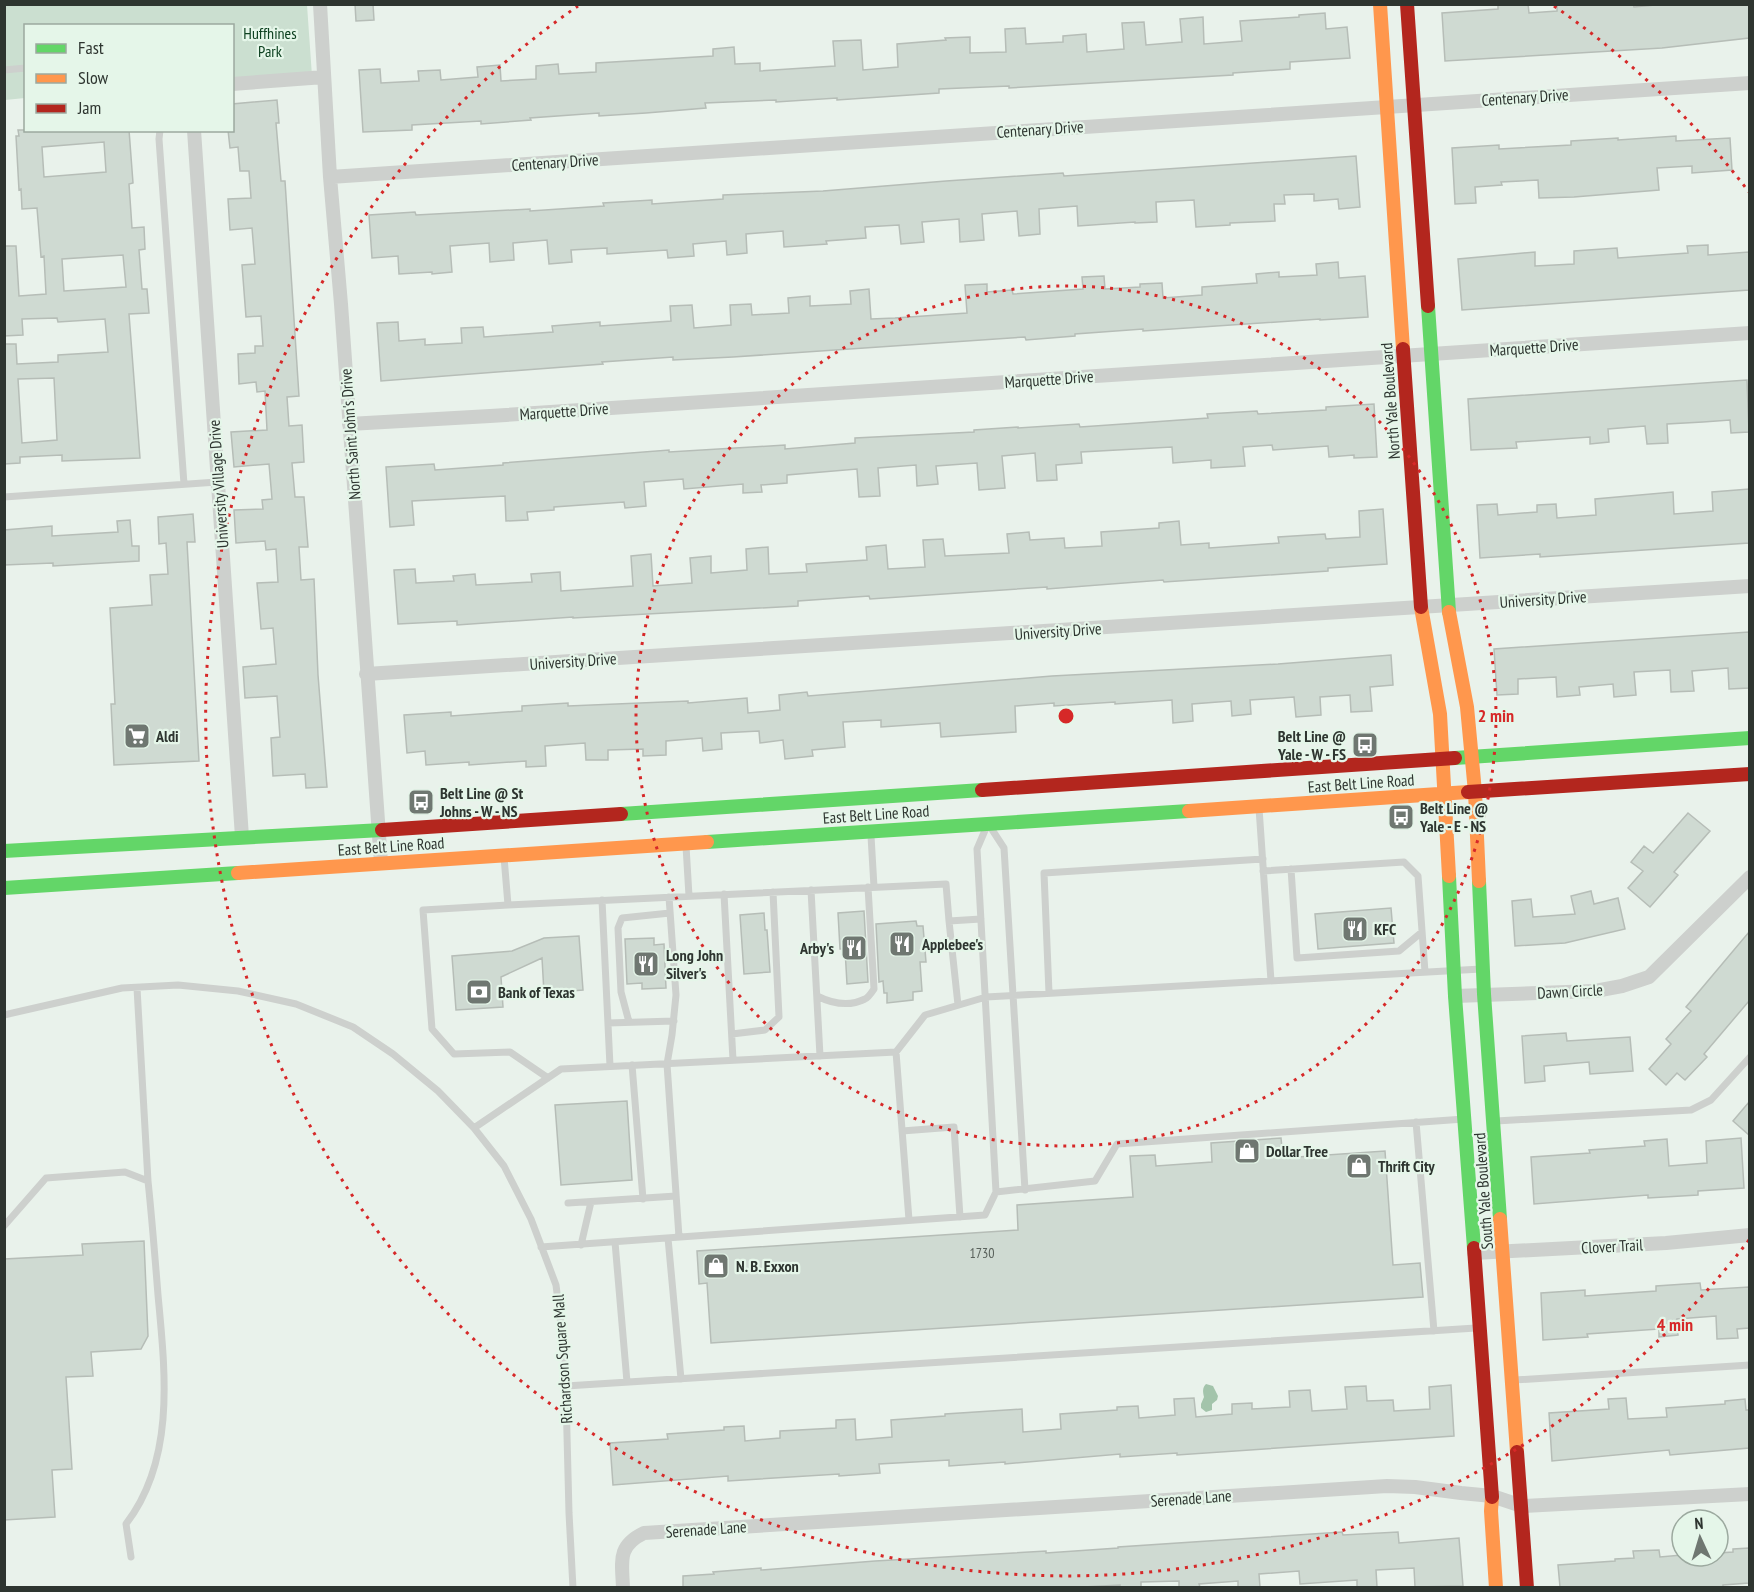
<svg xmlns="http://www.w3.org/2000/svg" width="1754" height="1592" font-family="'PT Sans Narrow',sans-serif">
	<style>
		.green { fill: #cbdfd0 }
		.water { fill: #a3c4ab }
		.building { fill: #cfdad2; stroke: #b6bdb7; stroke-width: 1.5; fill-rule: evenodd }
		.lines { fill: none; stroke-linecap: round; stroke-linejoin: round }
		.lane { stroke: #cdd0cd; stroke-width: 7 }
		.street { stroke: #cdd0cd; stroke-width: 14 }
		.fast { stroke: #63d668; stroke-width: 14 }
		.slow { stroke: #ff974d; stroke-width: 14 }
		.jam { stroke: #b3261e; stroke-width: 14 }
		.ring { fill: none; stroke: #d62828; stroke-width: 3; stroke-dasharray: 3 6 }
		.labels { text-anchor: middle; stroke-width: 4.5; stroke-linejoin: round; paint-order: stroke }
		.number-label { font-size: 14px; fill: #59615b }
		.park-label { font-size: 16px; fill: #0e4221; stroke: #e5f6e9 }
		.street-label { font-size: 16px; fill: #2e3530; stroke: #e5f6e9 }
		.poi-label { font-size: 16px; font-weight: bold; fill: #2e3530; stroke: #e5f6e9; text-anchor: start }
		.centre { fill: #d62828; stroke: #e5f6e9; stroke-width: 3 }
		.ring-label { font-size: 18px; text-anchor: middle; font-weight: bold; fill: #d62828; stroke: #e5f6e9; stroke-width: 4.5; stroke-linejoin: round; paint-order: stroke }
	</style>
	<rect width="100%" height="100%" fill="#e9f2eb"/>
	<path class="green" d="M5,5H307L312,76L233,82L232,26H26L25,98L5,100Z"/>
	<path class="water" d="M1206,1384L1213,1386L1218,1396L1217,1400L1212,1404V1410L1206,1412L1201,1408V1404L1204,1397C1203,1392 1202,1388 1206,1384Z"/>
	<path class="building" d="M355,4H373L374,20L356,21Z
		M1498,4H1528L1529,13L1557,11V4H1633L1634,7L1666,4H1749V38L1662,48L1445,61L1442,13L1498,9Z
		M1325,13L1326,29L1347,27L1350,58L1290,62V69L1233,73V75L1009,88V86L939,89V93L837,100V98L776,102V100L705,103L706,108L646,113L599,116V113L530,118L531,120L481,124V121L412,125V130L363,132L359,70L380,69L381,83L419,81L418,71L440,70L441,80L478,77L477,67L500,65L501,81L536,79V66L558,64L559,74L596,72V63L713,56V49L734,47L735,64L760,63V71L835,66L833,41L861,40L863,70L898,67L897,44L946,40L945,38L970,37V53L1006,52L1005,29L1025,28L1026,44L1063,42V36L1086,34L1087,52L1124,49L1122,23L1144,22L1146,45L1182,42L1180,19L1203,17L1204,44L1242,41L1240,21L1299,17V15Z
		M277,100L279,123H276L281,181H285L299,396L287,397L289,426L302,425L304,462L292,463L295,497H304L308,547H299L301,580L314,579L318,675L327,787L306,788L305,774L273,776L271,738L280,737L277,696L245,698L243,667L276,664L273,628L261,629L257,583L278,582L276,549L266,550L265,541L236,543L234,510L263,509L262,500L272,499L269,464L234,467L231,432L267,430L265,391L257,392L256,382L239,384L238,354L255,353V346H263L261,316L246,317L242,265L255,264L252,228L230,230L228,199L251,198L249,171H240L238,147L230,148L228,130H232V104Z
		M18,130H129L133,183L129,184L132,228L144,227L145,249L139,250L142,289H147L149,313L129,314L140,458L62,461V455L20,457V463L4,464V344H16L17,364L58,362V355L108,352L105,319L58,322L57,318L22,319L23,335L4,336V246H16L19,296L46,294L44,256L41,257L37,208L22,209L21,189L19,190L16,136H19ZM104,142L106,172L44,177L42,147ZM123,255L126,287L64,291L62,259ZM54,378L57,440L22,443L18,379Z
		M1676,136V141L1730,138L1732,170L1692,173V166L1657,168L1659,190L1574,197L1539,198L1538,180L1501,182L1502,185L1475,187L1476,203L1455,204L1452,148L1499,145V149L1571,145V141L1618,138V140Z
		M1356,156L1360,207L1339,209L1338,199L1314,201V194L1284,195L1285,204H1274L1275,221L1230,223V225L1196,227L1194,200L1156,202L1157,222L1135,223V222L1078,226L1077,206L1039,209L1040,234L1019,236L1017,211L982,214L984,240L960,242L959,219L922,222L924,242L901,244L899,225L865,227L866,238L826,241L827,244L784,247L783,231L746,234L747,253L727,255L726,241L693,244L694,256L668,258L667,250L607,254V248L571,250L572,262L549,264L547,240L513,243L514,260L490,262L489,243L450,246L452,272L432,274V272L399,274L398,256L372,258L369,215L415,212L416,215L530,209V211L604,206L603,203L652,200V204L723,199V195L823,191L946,181L1063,173L1064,176Z
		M1708,245V255L1749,252V290L1462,310L1458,259L1535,252V266L1574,264V251L1617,248L1618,258L1688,253L1687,246Z
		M1338,262L1339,278L1365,276L1368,317L1320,320V319L1143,331V329L1075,334V336L1026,340L1025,337L733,357L673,360V357L602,362L603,364L381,381L377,323L398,322L399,341L425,339V345L462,343L461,328L483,327L484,337L553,332L552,326L600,322V326L671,321L670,306L692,305L694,328L731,325L730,305L751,304L752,315L789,313L788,298L810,296V306L851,304L850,291L869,289L871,319L895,318L967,313L965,285L987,284V292L1012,290L1013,294L1083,289L1082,277L1104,276L1105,289L1140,287V284L1162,283L1163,298L1202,295V287L1257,283L1256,274L1279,272V277L1317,275L1316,264Z
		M1747,380L1749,432L1731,433L1730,420L1703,422L1667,424L1668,443L1647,444L1645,426L1608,429L1609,442L1590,444V437L1516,442L1517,448L1471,450L1468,399Z
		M1374,404L1377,457L1354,458V455L1329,457L1328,446L1273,450L1272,445L1243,447L1245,466L1211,468V460L1173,463L1172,447L1081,452L1082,463L1056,465L1057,480L1037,481L1035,453L1002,456L1005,488L979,490L977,463L936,466L938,484L917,486L916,465L878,468L880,496L859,497L857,469L787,475V483L761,485L762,492L743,493V484L684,489L683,479L644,482L646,506L625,508L624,502L554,507V510L527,512L528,520L506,521L505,496L412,501L414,525L390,527L386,467L434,464L435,470L503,465V463L669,450V452L785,445V449L855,443V438L974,432V430L1018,427V428L1079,424L1080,427L1138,423L1208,418L1207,414L1257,411L1258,414L1326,410V407Z
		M1749,489V543L1540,557V554L1480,558L1477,505L1497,504L1498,515L1537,512V505L1556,504L1557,518L1596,515L1595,499L1673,492L1674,514L1713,511L1712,492Z
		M1383,509L1387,564L1328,568V571L1164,582L1163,580L1047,589V587L870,599L869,596L798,601V606L573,618V617L457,625V621L398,624L394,570L415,569L416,583L454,581L453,576L475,574L476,585L532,582L531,574L560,572L561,591L633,586L631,556L651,554L653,586L692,583L690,558L711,556V573L747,570L746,549L768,547L769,574L807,572L806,564L867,560L866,547L886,545L888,569L925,567L923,540L943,539L945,556L1009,553L1007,534L1029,532L1030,540L1064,538L1065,548L1102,546L1101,532L1159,528V523L1179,521L1181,545L1209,543V548L1279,543L1278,537L1325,534L1326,539L1360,537L1359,511Z
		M193,514L195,542H187L199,761L114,765L111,704H115L110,608L152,605L150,575L168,574L166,543L159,544L158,517Z
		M130,520L132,546H139V561L53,566V563L4,565V530L52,526V536L118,532L117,521Z
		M1749,632V688L1729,689L1728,668L1692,671L1694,691L1671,692L1670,670L1634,672L1636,695L1614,697L1613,684L1579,687L1580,695L1557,697L1556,677L1518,679V694L1497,695L1494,649Z
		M1391,655L1393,685L1370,687L1372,711L1351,712L1350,695L1320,697L1321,715L1296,717L1294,697L1250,700L1251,714L1232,716L1231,701L1192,704L1193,721L1173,723L1172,700L1115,704V702L1054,706V703L1015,706L1016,732L941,737L940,723L881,727V720L843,722L845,747L812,750L813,756L785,759L783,740L760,743L759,731L721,733L722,749L703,751L702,738L666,741V755L643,756V749L608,750V760H586L585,743L545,746L546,766L526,767V761L469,765V762L426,765L425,751L407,753L404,715L451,712V716L522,711V706L568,703V706L688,701V703L747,698L748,713L780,710L779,695L807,692L808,696L1052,676L1278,664Z
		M1688,813L1710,831L1674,872L1678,875L1650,907L1628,888L1643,871L1631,862L1644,846L1653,853Z
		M1591,891L1594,904L1618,898L1625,929L1565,943L1515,946L1512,901L1531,899L1533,917L1575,914L1571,896Z
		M1391,908L1394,943L1318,949L1315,914Z
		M864,911L868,982L847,984L845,949H840L838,913Z
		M764,913L765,930H767L770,972L744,974L740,915Z
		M916,921L917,926H923L926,962H920L922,991L913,992V1000L887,1003V993H884L883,981L879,982L876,924Z
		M1749,932V1001L1704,1054L1707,1057L1685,1080L1677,1073L1666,1085L1649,1069L1671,1044L1666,1039L1691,1011L1686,1007Z
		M579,936L583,990L544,993L542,958L501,977L503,1007L456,1010L452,956L512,951L544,938Z
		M654,938V945L664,944L666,988L642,989V983L627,984L625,939Z
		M1566,1033L1567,1041L1630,1037L1633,1071L1590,1074L1589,1062L1544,1066L1545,1081L1525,1083L1522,1036Z
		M627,1101L632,1180L561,1185L555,1105Z
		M1749,1102V1135L1733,1121Z
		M1281,1138L1283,1158L1385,1151L1393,1265L1420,1263L1423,1297L711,1343L707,1283L699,1284L697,1251L1018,1230L1017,1205L1133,1197L1130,1156L1155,1155L1156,1166L1212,1162L1211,1143Z
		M1741,1138L1744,1188L1698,1191V1195L1648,1198V1195L1534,1204L1531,1157L1590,1153L1589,1150L1645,1146L1644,1141L1667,1139L1669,1166L1707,1163L1706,1141Z
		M144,1241L148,1336L141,1349L91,1352L93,1376L66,1377L72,1469L52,1470L55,1517L4,1520V1259L83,1255L82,1244Z
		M1700,1283L1701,1290L1749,1287V1328L1737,1329L1738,1338L1717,1339L1716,1316L1677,1319L1678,1335L1659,1337V1329L1587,1334L1588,1337L1543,1340L1541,1293L1585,1290V1296L1656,1291V1286Z
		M1451,1385L1454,1436L1177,1455V1453L1120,1457V1454L1005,1464V1462L949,1466V1460L879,1464L880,1473L839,1476V1474L728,1481V1476L613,1485L610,1443L668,1439L667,1434L724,1430V1427L744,1426L745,1441L780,1438V1431L836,1428V1420L855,1419L856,1440L892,1437L891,1420L945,1416V1414L1022,1409L1023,1432L1061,1429L1060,1414L1117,1410V1407L1138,1406L1139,1418L1175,1415L1174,1399L1194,1398L1196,1417L1232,1414V1404L1252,1403V1409L1290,1407L1289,1391L1310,1390L1312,1411L1347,1409L1345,1387L1366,1386L1367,1401L1393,1400L1394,1411L1430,1409L1429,1387Z
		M1626,1398L1628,1419L1667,1417L1666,1408L1725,1404V1401L1745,1399L1746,1410H1749V1448L1670,1455L1669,1450L1552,1461L1549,1413L1609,1409L1608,1399Z
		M1342,1532L1343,1535L1398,1532L1399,1543L1459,1538L1463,1586L1415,1587L1414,1568L1376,1570L1377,1587H1357V1580L1300,1584L1299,1571L1259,1574L1260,1587H1238V1581L1199,1584L1200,1587H1179V1581L1141,1582V1587H1120V1585L1083,1587H683V1576L714,1574L713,1572L761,1568V1570L875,1561L1046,1551V1553L1118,1548V1547Z
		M1749,1548V1583L1723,1585V1587H1560L1558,1565L1615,1561V1559L1634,1558L1633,1551L1659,1550L1660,1557L1682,1555L1718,1556V1553L1733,1552V1549Z"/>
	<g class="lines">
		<path class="lane" d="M4,70L26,68
			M160,130L159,139L184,484
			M4,497L217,482
			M1259,808L1271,981
			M986,828L977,849L996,1192
			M991,828L1004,848L1025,1190
			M871,836L874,887
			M686,846L689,896
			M504,857L508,905L423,910L432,1029L454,1054L510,1052L548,1078
			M1291,869L1297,958L1399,951L1422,932
			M1263,871L1404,862L1418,876L1425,972
			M811,890L820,1056
			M724,894L733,1060
			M669,897L676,995L672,1035L667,1064L679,1237
			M602,900L610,1066
			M508,905L946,884L949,921L981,919
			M949,921L958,1005
			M137,988L148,1181
			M1049,993L1044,873L1263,859
			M817,996C831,1003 849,1007 865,999C868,998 872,992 874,989L868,887
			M4,1015L122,988L178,985L238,991L296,1004L353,1027L393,1054L438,1091L474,1128L504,1166L531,1219L556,1285L565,1357L569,1513L573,1588
			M629,1022L621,992L618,928L622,918L670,913
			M608,1023L674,1021
			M732,1034L765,1030L779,1017L773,892
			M896,1052L909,1220
			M632,1065L643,1199
			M1496,1121L1691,1110L1711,1100L1750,1057
			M1416,1122L1434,1331
			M474,1128L561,1069L896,1052L925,1015L986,997L1481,969
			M902,1131L954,1127L960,1217
			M568,1203L676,1196
			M4,1226L46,1178L125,1172L148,1181C152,1219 155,1257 158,1295C165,1371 176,1459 126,1524L131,1557
			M668,1238L681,1379
			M615,1242L627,1382
			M581,1245L591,1202
			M541,1247L985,1215L996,1192L1095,1181L1117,1144L1464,1119
			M1515,1380L1750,1365
			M566,1386L1476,1328"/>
		<path class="street" d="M320,4L330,177L341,304L381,863
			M232,84L324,77
			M194,130L242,837
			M330,177L1750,83
			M349,424L490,416L1750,333
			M366,674L1750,586
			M1455,996L1595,991L1622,986L1649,977L1750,877
			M1474,1253L1666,1243L1750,1235
			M623,1588C622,1561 617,1546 644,1533L1387,1486L1415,1487L1461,1493L1492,1496L1522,1506L1750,1494"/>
		<path class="fast" d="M1428,306L1449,612
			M1455,758L1750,738
			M621,814L982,790
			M707,842L1189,811
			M4,851L382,830
			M1449,876L1455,996L1474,1248
			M1479,881L1484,994L1500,1219
			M4,888L238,873"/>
		<path class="slow" d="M1380,4L1403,349
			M1421,607L1440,714L1449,876
			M1449,612L1467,707L1475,792L1479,881
			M1189,811L1468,792
			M238,873L707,842
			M1500,1219L1517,1452
			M1492,1497L1491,1511L1496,1588"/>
		<path class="jam" d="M1407,4L1428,306
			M1403,349L1421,607
			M982,790L1455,758
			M1468,792L1750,774
			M382,830L621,814
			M1474,1248L1492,1497
			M1517,1452L1527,1588"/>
	</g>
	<g class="ring">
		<circle cx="1066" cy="716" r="430"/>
		<path d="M1749 1240A861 861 0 1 1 578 6M1554 6A861 861 0 0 1 1749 192"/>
	</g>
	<defs>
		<g id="supermarket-square" transform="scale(1.35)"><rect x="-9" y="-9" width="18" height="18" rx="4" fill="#6f7771" stroke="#e5f6e9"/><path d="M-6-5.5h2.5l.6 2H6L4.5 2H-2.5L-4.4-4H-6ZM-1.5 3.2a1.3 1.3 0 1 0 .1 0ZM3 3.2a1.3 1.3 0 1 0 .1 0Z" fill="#fff"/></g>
		<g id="bus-square" transform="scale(1.35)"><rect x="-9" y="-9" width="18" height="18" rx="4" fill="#6f7771" stroke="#e5f6e9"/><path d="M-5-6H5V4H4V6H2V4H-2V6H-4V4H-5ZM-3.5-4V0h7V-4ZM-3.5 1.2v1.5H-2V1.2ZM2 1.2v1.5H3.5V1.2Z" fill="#fff"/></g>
		<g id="restaurant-square" transform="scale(1.35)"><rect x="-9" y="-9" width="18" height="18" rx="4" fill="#6f7771" stroke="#e5f6e9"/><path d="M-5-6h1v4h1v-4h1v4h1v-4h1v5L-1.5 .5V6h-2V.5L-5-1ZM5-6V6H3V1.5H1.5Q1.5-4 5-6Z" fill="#fff"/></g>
		<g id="bank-square" transform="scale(1.35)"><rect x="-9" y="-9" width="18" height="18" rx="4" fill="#6f7771" stroke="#e5f6e9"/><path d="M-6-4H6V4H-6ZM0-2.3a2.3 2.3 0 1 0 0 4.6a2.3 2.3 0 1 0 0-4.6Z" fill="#fff"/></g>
		<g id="shop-square" transform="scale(1.35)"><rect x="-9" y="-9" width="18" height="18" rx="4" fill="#6f7771" stroke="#e5f6e9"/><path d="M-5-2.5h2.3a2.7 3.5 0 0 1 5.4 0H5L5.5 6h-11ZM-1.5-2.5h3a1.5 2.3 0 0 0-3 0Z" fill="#fff"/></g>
	</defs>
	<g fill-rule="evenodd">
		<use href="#supermarket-square" x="137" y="736"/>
		<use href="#bus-square" x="1365" y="745"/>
		<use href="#bus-square" x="421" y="802"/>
		<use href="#bus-square" x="1401" y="817"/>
		<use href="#restaurant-square" x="1355" y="929"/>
		<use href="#restaurant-square" x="902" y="944"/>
		<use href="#restaurant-square" x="854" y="948"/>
		<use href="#restaurant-square" x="646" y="964"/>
		<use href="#bank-square" x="479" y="992"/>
		<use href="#shop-square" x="1247" y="1151"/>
		<use href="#shop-square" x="1359" y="1166"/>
		<use href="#shop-square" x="716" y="1266"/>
	</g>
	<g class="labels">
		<g class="number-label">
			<text x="982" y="1258">1730</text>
		</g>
		<g class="park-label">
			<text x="270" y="39">Huffhines<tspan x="270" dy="18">Park</tspan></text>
		</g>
		<g class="street-label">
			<text transform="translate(1525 97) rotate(-4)" y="6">Centenary Drive</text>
			<text transform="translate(1040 129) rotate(-4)" y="6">Centenary Drive</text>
			<text transform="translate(555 162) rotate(-4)" y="6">Centenary Drive</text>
			<text transform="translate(1534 347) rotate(-4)" y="6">Marquette Drive</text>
			<text transform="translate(1049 379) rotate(-4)" y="6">Marquette Drive</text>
			<text transform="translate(1390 401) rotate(-94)" y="6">North Yale Boulevard</text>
			<text transform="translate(564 411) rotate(-4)" y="6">Marquette Drive</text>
			<text transform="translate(350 434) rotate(-94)" y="6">North Saint John's Drive</text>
			<text transform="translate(218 484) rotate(-94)" y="6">University Village Drive</text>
			<text transform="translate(1543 599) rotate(-4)" y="6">University Drive</text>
			<text transform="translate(1058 631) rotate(-4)" y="6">University Drive</text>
			<text transform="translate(573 661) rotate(-4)" y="6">University Drive</text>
			<text transform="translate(1361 783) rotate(-4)" y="6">East Belt Line Road</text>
			<text transform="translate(876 814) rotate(-4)" y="6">East Belt Line Road</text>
			<text transform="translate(391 846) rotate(-4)" y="6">East Belt Line Road</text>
			<text transform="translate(1570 991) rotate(-3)" y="6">Dawn Circle</text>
			<text transform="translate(1483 1191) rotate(-94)" y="6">South Yale Boulevard</text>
			<text transform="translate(1612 1246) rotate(-3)" y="6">Clover Trail</text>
			<text transform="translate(562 1359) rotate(-94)" y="6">Richardson Square Mall</text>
			<text transform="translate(1191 1498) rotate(-4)" y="6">Serenade Lane</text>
			<text transform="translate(706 1529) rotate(-4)" y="6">Serenade Lane</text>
		</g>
		<g class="poi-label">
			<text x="156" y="742">Aldi</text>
			<text x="1346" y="742" text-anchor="end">Belt Line @<tspan x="1346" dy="18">Yale - W - FS</tspan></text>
			<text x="440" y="799">Belt Line @ St<tspan x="440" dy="18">Johns - W - NS</tspan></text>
			<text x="1420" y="814">Belt Line @<tspan x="1420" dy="18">Yale - E - NS</tspan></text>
			<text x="1374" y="935">KFC</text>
			<text x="922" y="950">Applebee's</text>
			<text x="834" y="954" text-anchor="end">Arby's</text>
			<text x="666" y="961">Long John<tspan x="666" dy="18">Silver's</tspan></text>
			<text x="498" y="998">Bank of Texas</text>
			<text x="1266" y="1157">Dollar Tree</text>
			<text x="1378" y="1172">Thrift City</text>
			<text x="736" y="1272">N. B. Exxon</text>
		</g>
	</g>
	<circle cx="1066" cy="716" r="9" class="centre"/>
	<g class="ring-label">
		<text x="1496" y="722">2 min</text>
		<text x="1675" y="1331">4 min</text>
	</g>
	<rect width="1754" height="1592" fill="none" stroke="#2e3530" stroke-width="12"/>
	<rect x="24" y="24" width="210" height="108" fill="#e5f6e9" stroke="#9ca99f" stroke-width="1.5"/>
	<rect x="36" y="44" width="30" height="9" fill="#63d668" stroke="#9ca99f" stroke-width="1.5"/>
	<text x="78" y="54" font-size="18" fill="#2e3530">Fast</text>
	<rect x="36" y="74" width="30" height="9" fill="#ff974d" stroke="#9ca99f" stroke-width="1.5"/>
	<text x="78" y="84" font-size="18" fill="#2e3530">Slow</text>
	<rect x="36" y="104" width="30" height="9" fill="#b3261e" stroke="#9ca99f" stroke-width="1.5"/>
	<text x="78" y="114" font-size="18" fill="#2e3530">Jam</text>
	<g transform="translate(1700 1538) rotate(356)"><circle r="28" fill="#e5f6e9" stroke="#9ca99f" stroke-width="1.5"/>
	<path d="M0-4.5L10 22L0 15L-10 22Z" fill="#6f7771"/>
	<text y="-9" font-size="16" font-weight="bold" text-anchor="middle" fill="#2e3530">N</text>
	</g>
</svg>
